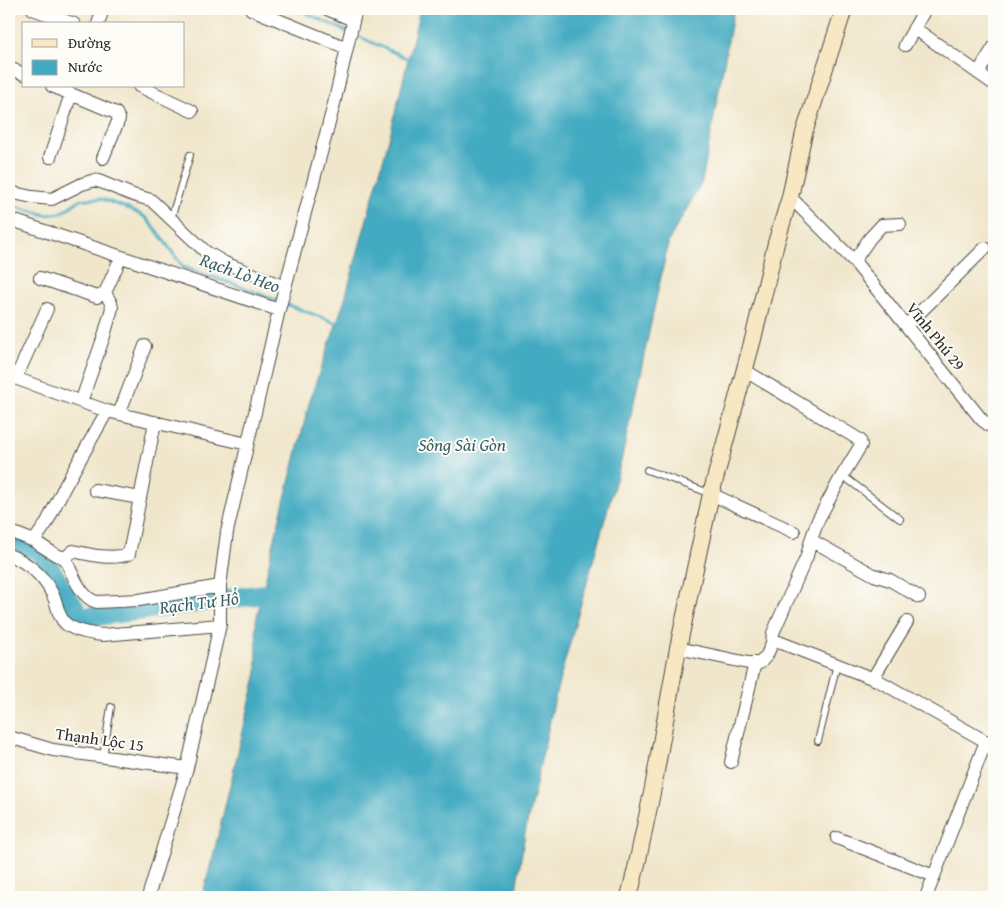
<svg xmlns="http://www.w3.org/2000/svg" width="1003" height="906" font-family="'Gentium Book Plus',serif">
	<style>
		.water { fill: #42aac1; stroke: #366a76 }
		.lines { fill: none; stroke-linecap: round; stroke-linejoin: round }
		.stream { stroke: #42aac1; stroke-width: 3 }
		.river { stroke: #42aac1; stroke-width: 20 }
		.lane-casing { stroke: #494743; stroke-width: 8 }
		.street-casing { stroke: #494743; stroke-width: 14 }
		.secondary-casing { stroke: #494743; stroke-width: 18 }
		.lane { stroke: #fff; stroke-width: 6 }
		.street { stroke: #fff; stroke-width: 12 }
		.secondary { stroke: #f7e8c3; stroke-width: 16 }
		.labels { text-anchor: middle; stroke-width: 4; stroke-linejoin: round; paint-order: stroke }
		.street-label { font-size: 16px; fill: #2b2b2b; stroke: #fdfcf7 }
		.water-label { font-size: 18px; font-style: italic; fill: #345e67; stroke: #fdfcf7 }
	</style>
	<rect width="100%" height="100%" fill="#fdfcf7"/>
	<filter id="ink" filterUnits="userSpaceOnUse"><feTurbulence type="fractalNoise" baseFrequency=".02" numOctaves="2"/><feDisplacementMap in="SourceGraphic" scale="10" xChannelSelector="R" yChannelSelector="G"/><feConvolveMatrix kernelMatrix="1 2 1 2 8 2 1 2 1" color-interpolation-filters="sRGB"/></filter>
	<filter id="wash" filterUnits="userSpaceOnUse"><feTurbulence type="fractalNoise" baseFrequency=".0096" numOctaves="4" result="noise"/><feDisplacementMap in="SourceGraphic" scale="20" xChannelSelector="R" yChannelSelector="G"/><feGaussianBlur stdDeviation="1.12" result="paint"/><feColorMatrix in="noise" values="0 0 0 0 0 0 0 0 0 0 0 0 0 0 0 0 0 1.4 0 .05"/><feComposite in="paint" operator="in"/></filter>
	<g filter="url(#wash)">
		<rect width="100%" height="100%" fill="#f0e6cb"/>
		<path class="water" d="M420,9H734L702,182L669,240L621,462L557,689L525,833L515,897H202L215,848L257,672L256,620L275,537L311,396L344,302L390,135Z"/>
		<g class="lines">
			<path class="stream" d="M297,9L348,32
				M353,34L411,60
				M9,204L46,215L61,213L80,200L86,199H102L129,209L145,217L157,231L183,267L239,286L278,301
				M283,303L339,324"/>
			<path class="river" d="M9,540L39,551L81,618L288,591"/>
		</g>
	</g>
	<g filter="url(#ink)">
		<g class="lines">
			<g class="lane-casing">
				<path id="lane" d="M171,219L190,155
					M647,470L709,493
					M842,475L900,519
					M818,741L837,664
					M103,757L111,707"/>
			</g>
			<g class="street-casing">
				<path id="street" d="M33,9L74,24
					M251,9L347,48
					M327,9L353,20
					M98,24L103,9
					M914,28L994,84
					M905,45L925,9
					M9,68L24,74
					M978,73L994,47
					M52,86L116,113L119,119L103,158
					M139,86L192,111
					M50,157L71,94
					M9,192L32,197L52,199L82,184L95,180L101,182L133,195L151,200L206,252L225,263L285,287
					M790,197L854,261L982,420L994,429
					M9,219L279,310
					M854,261L870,238L882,225L900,224
					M40,278L97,297L105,293L121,257
					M907,325L985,248
					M744,370L855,437L860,440L861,445L839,481L818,520L811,540L807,556L773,633L772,643
					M9,376L107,411L247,444
					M16,378L47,309
					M81,402L104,336L112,308L111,303L105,293
					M119,414L145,346
					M155,422L129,554C112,560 90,555 73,551L65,558C71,571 81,599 97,602L139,600L220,586
					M95,490L140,498
					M711,494L794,532
					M9,531L34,541L56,555L65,558
					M811,540L874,575L890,580L919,597
					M34,541L46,524L64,488L107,411
					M9,555C30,563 47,579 55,600C58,609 59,618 66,624C75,631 93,634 103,635L220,625
					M678,648L748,663H760L767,655L772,643L779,642L879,681L994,746
					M873,678L907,622
					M9,737L53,750L187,768
					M731,762L755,663
					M837,838L934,876
					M148,897L187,768L220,625V586L227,532L279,310L333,108L356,9
					M926,897L986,741"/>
			</g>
			<g class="secondary-casing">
				<path id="secondary" d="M629,897L637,864L653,788L678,648L711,494L753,339L776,243L790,197L804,133L844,9"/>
			</g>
			<use href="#lane" class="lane"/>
			<use href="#street" class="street"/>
			<use href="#secondary" class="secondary"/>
		</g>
	</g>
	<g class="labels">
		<g class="street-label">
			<text transform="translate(936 336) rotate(51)" y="6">Vĩnh Phú 29</text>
			<text transform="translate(100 739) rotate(8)" y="6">Thạnh Lộc 15</text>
		</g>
		<g class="water-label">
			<text transform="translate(240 273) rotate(20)" y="6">Rạch Lò Heo</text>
			<text x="462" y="451">Sông Sài Gòn</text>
			<text transform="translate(199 603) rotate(-7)" y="6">Rạch Tư Hổ</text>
		</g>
	</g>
	<rect width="1003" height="906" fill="none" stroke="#fdfcf7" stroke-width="30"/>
	<rect x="22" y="22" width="162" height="65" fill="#fdfcf7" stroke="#a9a8a5"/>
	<rect x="32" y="39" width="25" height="8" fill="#f7e8c3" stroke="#a9a8a5"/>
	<text x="68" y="48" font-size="15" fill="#2b2b2b">Đường</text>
	<rect x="32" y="60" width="25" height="15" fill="#42aac1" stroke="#a9a8a5"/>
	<text x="68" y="72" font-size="15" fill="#2b2b2b">Nước</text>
</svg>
